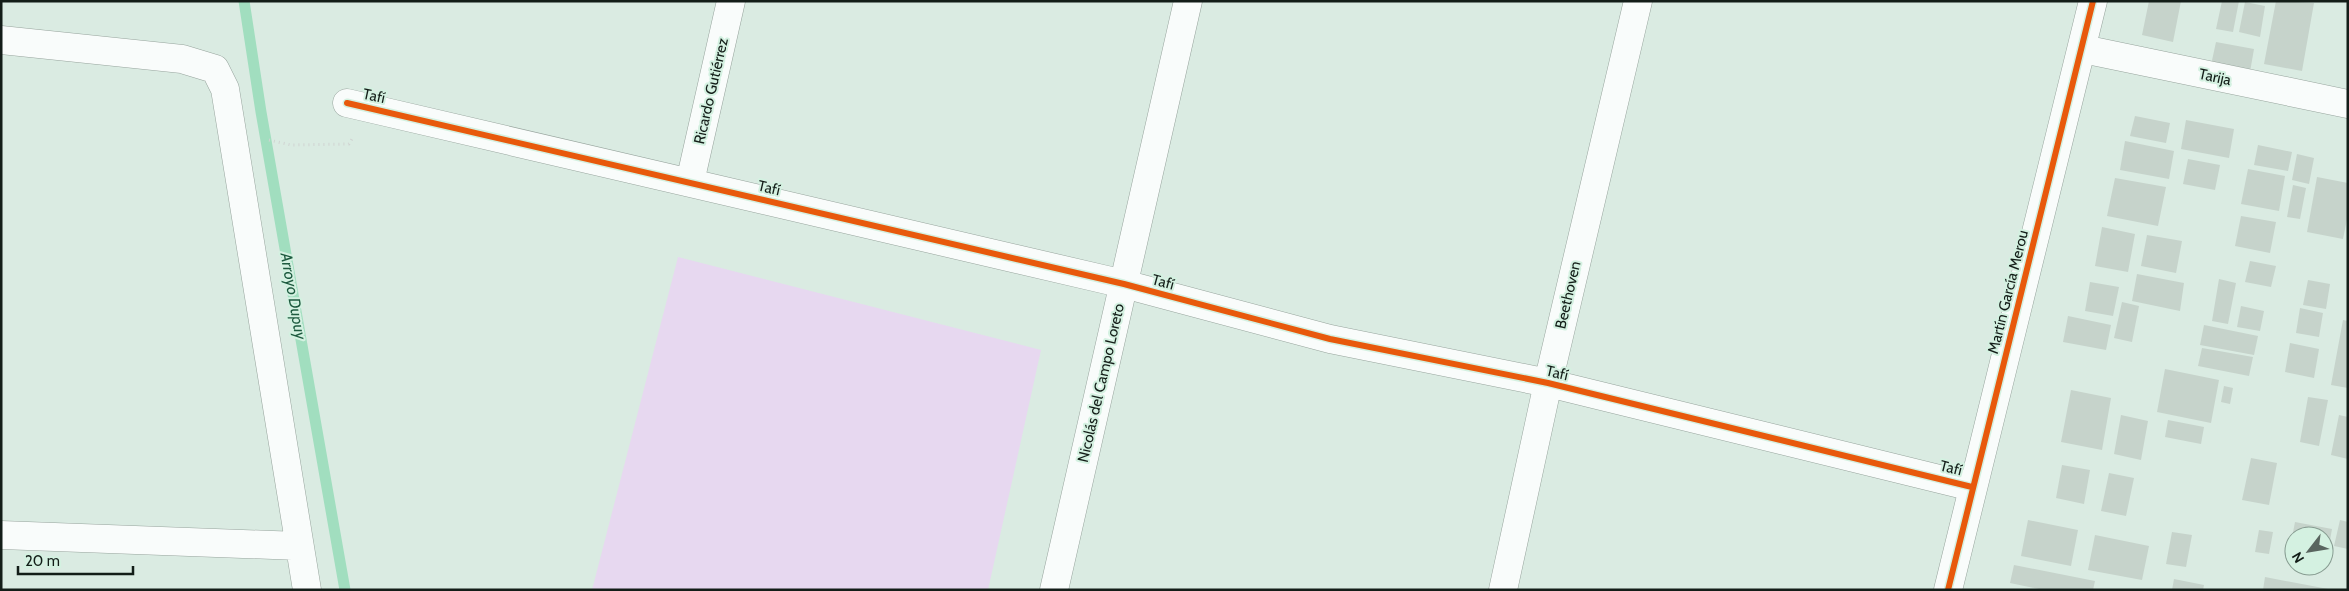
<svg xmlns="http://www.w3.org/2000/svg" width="2349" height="591" font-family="Cabin,sans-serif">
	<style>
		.green { fill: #e7d8f0 }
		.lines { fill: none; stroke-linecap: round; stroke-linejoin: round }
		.stream { stroke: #a1debf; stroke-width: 11 }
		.building { fill: #c6d3cb }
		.minor-casing { stroke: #97a49d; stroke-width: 29 }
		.path { stroke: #d0d4d2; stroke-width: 3; stroke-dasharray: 1 4; stroke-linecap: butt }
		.minor { stroke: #f9fcfb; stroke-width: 28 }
		.cycleway-casing { stroke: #d4f1e1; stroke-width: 9 }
		.cycleway { stroke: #e8590c; stroke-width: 6 }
		.labels { text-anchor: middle; stroke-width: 4; stroke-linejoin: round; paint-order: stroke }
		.street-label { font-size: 15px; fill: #131d18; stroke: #d4f1e1 }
		.water-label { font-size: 16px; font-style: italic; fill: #1d5a3f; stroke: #d4f1e1 }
	</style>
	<rect width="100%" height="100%" fill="#daebe2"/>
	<path class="green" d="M678,257L1041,350L988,590H592Z"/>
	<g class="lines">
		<path class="stream" d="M244,1L261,112L345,590"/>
	</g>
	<path class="building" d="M2149,1H2181L2173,42L2142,35Z
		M2222,1H2239L2233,32L2216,29Z
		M2276,1L2314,3L2302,71L2264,64Z
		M2245,2L2265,6L2260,37L2239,32Z
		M2216,42L2254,49L2250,72L2211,65Z
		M2135,116L2170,123L2166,143L2130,136Z
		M2186,120L2234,129L2229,158L2181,149Z
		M2125,141L2174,151L2169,179L2120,170Z
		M2258,145L2292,152L2288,171L2254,165Z
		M2297,154L2314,158L2309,184L2292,180Z
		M2188,159L2220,165L2215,190L2183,184Z
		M2248,169L2285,176L2279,211L2241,204Z
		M2317,177L2348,183V214L2343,239L2307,232Z
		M2115,178L2166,187L2158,226L2107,216Z
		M2293,185L2306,188L2300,219L2287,217Z
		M2241,216L2276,222L2270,253L2235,246Z
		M2102,227L2135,234L2128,272L2095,266Z
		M2147,235L2182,241L2176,273L2141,266Z
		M2250,261L2276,266L2271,287L2245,282Z
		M2137,274L2184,283L2180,311L2132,301Z
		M2219,279L2236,283L2228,324L2212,321Z
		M2308,280L2330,284L2326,309L2303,305Z
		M2090,282L2119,287L2113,316L2085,311Z
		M2122,302L2139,306L2132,342L2114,338Z
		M2241,306L2264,311L2260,331L2237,327Z
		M2300,308L2323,313L2319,337L2296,333Z
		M2068,316L2111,325L2106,350L2063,342Z
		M2343,320L2348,321V388L2331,385Z
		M2204,325L2258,336L2254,355L2200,345Z
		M2290,343L2319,349L2314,378L2285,372Z
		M2202,348L2253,357L2249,376L2198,366Z
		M2165,369L2219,380L2211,423L2157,412Z
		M2224,386L2233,388L2230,404L2221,402Z
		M2071,390L2111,398L2102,450L2061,442Z
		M2308,397L2328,400L2319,446L2300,442Z
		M2121,415L2148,421L2141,460L2114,454Z
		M2339,415L2348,417V459L2331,455Z
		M2168,420L2204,427L2201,444L2165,437Z
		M2251,458L2277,463L2269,505L2242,500Z
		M2062,465L2090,470L2084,504L2056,498Z
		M2109,473L2134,478L2126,516L2101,511Z
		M2028,520L2078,530L2071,566L2021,556Z
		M2340,520L2348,522V549L2334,546Z
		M2295,522L2332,529L2325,568L2324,536H2294V560L2288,558Z
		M2259,530L2273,532L2269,554L2255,552Z
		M2172,532L2192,535L2186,567L2166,564Z
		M2095,535L2149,546L2142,580L2088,570Z
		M2014,565L2095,581L2093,590H2044L2010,583Z
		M2265,577L2328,589V590H2263Z
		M2174,579L2204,585L2203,590H2172Z"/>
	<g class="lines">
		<g class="minor-casing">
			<path id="minor" d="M1,40L182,59L215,69L225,89L307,590
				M2083,49L2348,104
				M347,103L1124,284L1330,339L1548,383L1972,487
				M690,182L731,1
				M1,535L299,546
				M1054,590L1188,1
				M1503,590L1548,383L1638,1
				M1948,590L2093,1"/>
		</g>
		<path class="path" d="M269,140L291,145L349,144L352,139"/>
		<use href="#minor" class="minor"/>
		<g class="cycleway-casing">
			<path id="cycleway" d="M347,103L1124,284L1330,339L1548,383L1972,487
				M1948,590L2093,1"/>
		</g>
		<use href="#cycleway" class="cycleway"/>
	</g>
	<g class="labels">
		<g class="street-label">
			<text transform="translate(2215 77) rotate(12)" y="5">Tarija</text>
			<text transform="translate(711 91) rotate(-77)" y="5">Ricardo Gutiérrez</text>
			<text transform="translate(374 96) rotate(12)" y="5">Tafí</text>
			<text transform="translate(769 188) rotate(13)" y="5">Tafí</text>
			<text transform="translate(1163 282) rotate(15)" y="5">Tafí</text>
			<text transform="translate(2008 292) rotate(-76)" y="5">Martín García Merou</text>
			<text transform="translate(1568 295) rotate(-77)" y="5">Beethoven</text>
			<text transform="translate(1557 373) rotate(13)" y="5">Tafí</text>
			<text transform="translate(1101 383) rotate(-77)" y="5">Nicolás del Campo Loreto</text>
			<text transform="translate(1951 468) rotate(14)" y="5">Tafí</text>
		</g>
		<g class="water-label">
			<text transform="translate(294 296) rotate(80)" y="6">Arroyo Dupuy</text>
		</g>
	</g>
	<rect width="2349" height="591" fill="none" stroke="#131d18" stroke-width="5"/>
	<g transform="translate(2309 551) rotate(239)"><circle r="24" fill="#d4f1e1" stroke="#879c91"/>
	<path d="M0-4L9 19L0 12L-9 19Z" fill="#59655f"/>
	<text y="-8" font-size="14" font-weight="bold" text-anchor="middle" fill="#131d18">N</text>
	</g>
	<path d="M18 566v8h115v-8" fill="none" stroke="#131d18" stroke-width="2.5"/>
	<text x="25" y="566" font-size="15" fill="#131d18" stroke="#d4f1e1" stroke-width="4" paint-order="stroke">20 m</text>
</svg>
